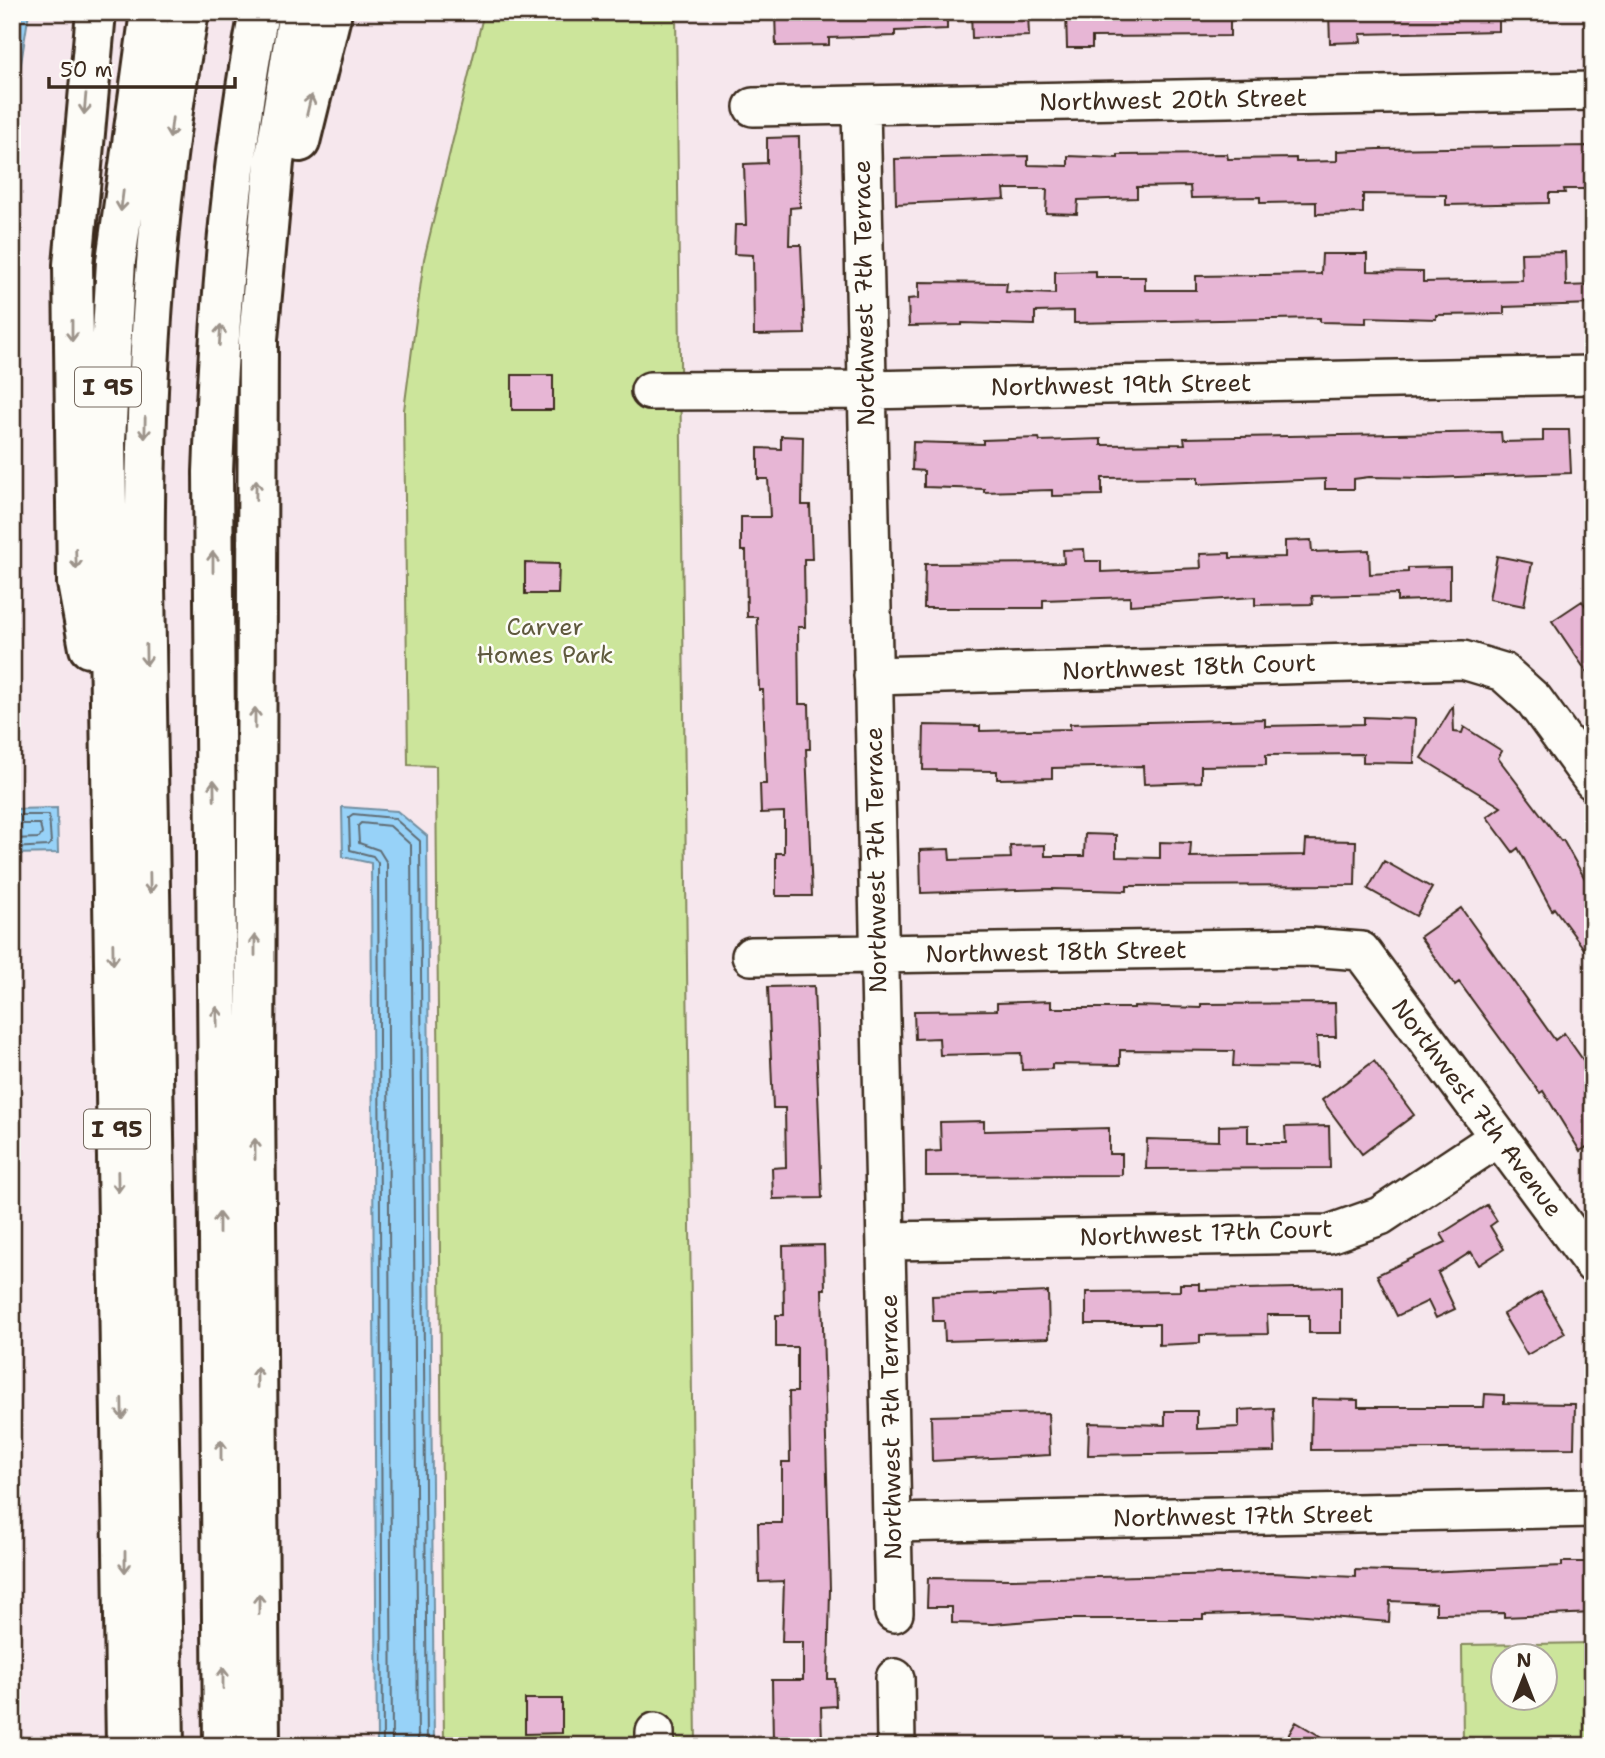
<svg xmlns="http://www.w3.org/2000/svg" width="1605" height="1758" font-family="'Shantell Sans',sans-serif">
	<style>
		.green { fill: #cce59b; stroke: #84885c; stroke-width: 2; fill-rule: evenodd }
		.water { fill: #97d2f8; stroke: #728fa1; stroke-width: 2 }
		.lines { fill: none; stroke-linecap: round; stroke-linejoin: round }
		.shore { stroke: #606d75; stroke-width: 2 }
		.building { fill: #e7b6d5; stroke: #3b2a1e; stroke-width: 2 }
		.minor-casing { stroke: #3b2a1e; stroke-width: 42 }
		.highway-casing { stroke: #3b2a1e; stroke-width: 44 }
		.minor { stroke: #fdfcf7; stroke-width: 37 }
		.highway { stroke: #fdfcf7; stroke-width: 38 }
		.oneway { stroke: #9c938a }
		.labels { text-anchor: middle; stroke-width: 5; stroke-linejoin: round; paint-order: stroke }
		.shield { fill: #fdfcf7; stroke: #75695f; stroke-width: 2 }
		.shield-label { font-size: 23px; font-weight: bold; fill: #3b2a1e }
		.street-label { font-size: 24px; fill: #3b2a1e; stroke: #fdfcf7 }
		.park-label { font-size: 24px; fill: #5f593d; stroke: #fdfcf7 }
	</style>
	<rect width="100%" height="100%" fill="#f6e7ed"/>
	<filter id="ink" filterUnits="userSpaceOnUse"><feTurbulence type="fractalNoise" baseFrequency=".0143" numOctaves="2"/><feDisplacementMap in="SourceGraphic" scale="14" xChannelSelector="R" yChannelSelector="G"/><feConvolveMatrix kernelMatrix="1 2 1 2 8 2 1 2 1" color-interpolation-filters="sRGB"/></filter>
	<g filter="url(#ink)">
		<path class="green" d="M484,12H676L696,1746H444L436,766L408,765L404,410L424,259Z
			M1593,1643V1746H1463L1462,1645ZM1504,1656H1546V1698H1504Z"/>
		<path class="water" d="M12,12H29L12,121Z
			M342,807L397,811L427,836L434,1746H377L371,863L343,857Z
			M57,808L58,853L12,854V809Z"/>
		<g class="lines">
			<path class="shore" d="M12,815H49L51,843L48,846L12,848
				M12,824H40L42,834L39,838L12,839
				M383,1746L378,863L373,856L350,850L349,817L353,814L394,818L420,841L427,1746
				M392,1746L387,863L379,850L359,843L358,826L361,823L390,826L411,845L418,1746"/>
		</g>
		<path class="building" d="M775,12H947V29L895,31V36L829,38V45L776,46Z
			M971,12H1028L1029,36L972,38Z
			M1066,12H1230V36L1092,37V48H1067Z
			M1329,12H1499V31L1360,34L1361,42L1330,43Z
			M799,137L800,207L790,208L789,245H801L805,334L754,335L753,255L734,254L735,225H746L744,164L767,163V138Z
			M1593,146V189H1564L1565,193H1549V203L1446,205V195L1363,194V213L1316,214V202L1260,203V197L1191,198L1190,186L1137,187V198L1078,200L1077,214L1046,213L1047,189H1004L1005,199L896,204L895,159L1028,156V165L1068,166V156L1118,158V155L1227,154L1228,159L1296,158V162L1337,161V151L1378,149Z
			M1565,252L1566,286L1593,285V304L1504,307V314L1436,315V319L1366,317V323L1320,322V318L1074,323V311L1035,312V325L962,323V325L909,326L908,299L919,298V282L1007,283L1006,292L1055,294V272L1096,271V277H1145V290H1196V276L1321,274L1322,254H1367V271L1423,272V282L1522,280L1521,253Z
			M512,375H553V410H512Z
			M1543,430H1569L1571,473L1430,478L1369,477L1354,479V489H1325V479L1198,484V477L1102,478V495L1052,496V490L984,492V489L924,487V471L912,470L913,442L983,444V440L1039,438L1040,441L1101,439V445L1185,444L1184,438L1501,432L1502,442L1543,441Z
			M781,436L803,437L802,505H810L812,559H804L805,627H798L799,704H809L810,749H806L812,896H776V853H784V812L761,813L760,784H766L763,690H759L757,617H747L746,551H741V517H770L768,479H758V448L781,449Z
			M1311,540L1312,552L1369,550L1370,574L1408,572V568L1450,567V599L1397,601V594L1312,596L1313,604L1255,605V597L1130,605V597L1043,600V608H924L925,564L1064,563L1063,550L1084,549L1085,561H1101V572L1201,568L1200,554L1230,553V558L1285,557V541Z
			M1497,556L1532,563L1524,606L1489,599Z
			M525,563L559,564L558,594H525Z
			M1582,601L1593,616V681L1552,621Z
			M1453,706L1454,732L1462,733L1464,727L1502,751L1498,758L1561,841L1563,840L1593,893V961L1554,908L1552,910L1518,848L1513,852L1487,817L1501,807L1421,758Z
			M1364,717L1415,719L1414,763L1363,762V754L1266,755V765L1201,766V782L1144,784L1143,766L1052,768V778L997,779V771L923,770L924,725L980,726V731L1070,729V724L1265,719V726L1364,724Z
			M1085,834L1116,835V857L1160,858V842L1191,843L1190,857L1305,855L1306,840L1356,841L1355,885L1127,886V891L1051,889L921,893L920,850L949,849L950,860L1011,858L1010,846L1045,845V856H1084Z
			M1384,861L1432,888L1416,916L1368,889Z
			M1461,908L1555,1040L1564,1033L1593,1074V1143L1580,1151L1543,1091L1540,1093L1459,982L1455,985L1420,937Z
			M814,986L822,1198L773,1199L772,1168L786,1167L785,1108H773L768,987Z
			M1051,1001V1008H1134V1006L1201,1008V1004L1335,1003L1336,1037H1317L1318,1067L1233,1066L1234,1051L1120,1050V1065L1052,1064V1069L1022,1070L1021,1053L940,1055L939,1038L915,1039L914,1011L997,1010V1003Z
			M1374,1061L1414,1115L1362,1154L1322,1100Z
			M984,1121V1131L1109,1128V1154H1122V1175L926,1176V1152L941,1151L940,1122Z
			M1248,1125V1143H1286L1285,1127L1329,1126L1330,1168L1146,1169L1147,1139L1219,1141V1126Z
			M1487,1205L1497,1221L1490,1226L1504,1249L1479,1265L1471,1252L1438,1273L1455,1309L1436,1318L1428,1301L1397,1316L1377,1275L1446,1242L1441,1234Z
			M824,1245L825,1289H822L830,1589L828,1679H835L836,1706L821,1707L822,1743L773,1744L772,1680H803V1642H782L784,1581L759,1582L758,1523H782V1462H790L789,1392H797V1347H776V1315H784L783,1246Z
			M1180,1284H1199V1290L1341,1287V1333H1309V1315H1267L1268,1334L1200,1335V1343L1159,1345V1324H1086V1292L1180,1291Z
			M1048,1292L1049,1338L945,1341L944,1321H933L932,1296Z
			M1541,1292L1565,1333L1527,1355L1503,1314Z
			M1485,1394L1504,1395V1403L1575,1404L1574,1448L1311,1450L1312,1399L1358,1400V1407H1484Z
			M1274,1408L1275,1452L1088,1455L1089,1423L1165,1425V1411H1197V1429L1239,1427V1410Z
			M1048,1413L1050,1455L932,1461L931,1416Z
			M1562,1562H1593V1613L1504,1617V1613L1436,1614V1603L1390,1601L1389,1622L1282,1613L1203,1615V1619H1055L993,1624L952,1623V1607H927L928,1578L1011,1579L1271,1573L1355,1577V1570L1424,1572L1562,1566Z
			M525,1699H562V1733L525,1734Z
			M1296,1722L1337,1746H1282Z"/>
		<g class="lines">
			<g class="minor-casing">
				<path id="minor" d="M753,107L1593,91
					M861,107L894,1613
					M650,391L866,390L1593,375
					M873,676L1463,660L1503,672L1534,700L1593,781
					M751,956L1310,947L1361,951L1593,1264
					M887,1241L1329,1234L1380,1216L1499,1137
					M893,1523L1593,1508
					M895,1678L896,1746
					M655,1732V1746"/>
			</g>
			<g class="highway-casing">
				<path id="highway" d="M300,142L332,12
					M89,648L77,583L73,265L96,12
					M126,1746L106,440L116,261L150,12
					M164,1746L145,585C143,393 154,202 189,12
					M223,1746L213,472C219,318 230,163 259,12
					M260,1746L255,1087L258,339L274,162L298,12"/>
			</g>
			<use href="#minor" class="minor"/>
			<use href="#highway" class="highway"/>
		</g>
		<defs><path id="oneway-shaft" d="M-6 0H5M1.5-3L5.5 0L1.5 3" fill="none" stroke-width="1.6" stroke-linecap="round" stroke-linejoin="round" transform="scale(1.75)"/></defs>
		<g class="oneway">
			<use href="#oneway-shaft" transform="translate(85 104) rotate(95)"/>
			<use href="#oneway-shaft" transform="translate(309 105) rotate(-77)"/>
			<use href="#oneway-shaft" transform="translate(171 128) rotate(97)"/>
			<use href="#oneway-shaft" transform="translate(122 201) rotate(97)"/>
			<use href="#oneway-shaft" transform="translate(72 331) rotate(90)"/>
			<use href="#oneway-shaft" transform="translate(220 335) rotate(-86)"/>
			<use href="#oneway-shaft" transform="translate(145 428) rotate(91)"/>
			<use href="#oneway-shaft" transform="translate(256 490) rotate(-89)"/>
			<use href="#oneway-shaft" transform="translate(76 559) rotate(88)"/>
			<use href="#oneway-shaft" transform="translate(213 562) rotate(-90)"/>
			<use href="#oneway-shaft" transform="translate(146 655) rotate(89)"/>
			<use href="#oneway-shaft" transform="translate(255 718) rotate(-90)"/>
			<use href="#oneway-shaft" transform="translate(214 790) rotate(-91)"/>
			<use href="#oneway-shaft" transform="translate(150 883) rotate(89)"/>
			<use href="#oneway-shaft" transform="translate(255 945) rotate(-90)"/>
			<use href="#oneway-shaft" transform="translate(113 954) rotate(89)"/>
			<use href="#oneway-shaft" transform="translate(217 1017) rotate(-91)"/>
			<use href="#oneway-shaft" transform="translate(255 1149) rotate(-90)"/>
			<use href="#oneway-shaft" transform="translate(118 1182) rotate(89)"/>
			<use href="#oneway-shaft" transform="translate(219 1223) rotate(-90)"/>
			<use href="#oneway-shaft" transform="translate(257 1377) rotate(-90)"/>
			<use href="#oneway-shaft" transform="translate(122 1409) rotate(89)"/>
			<use href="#oneway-shaft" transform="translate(221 1450) rotate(-90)"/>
			<use href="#oneway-shaft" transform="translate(125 1562) rotate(90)"/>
			<use href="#oneway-shaft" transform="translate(259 1604) rotate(-90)"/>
			<use href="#oneway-shaft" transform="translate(223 1678) rotate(-90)"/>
		</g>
	</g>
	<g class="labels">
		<g class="shield">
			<rect x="75" y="367.5" width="66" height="39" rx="5"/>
			<rect x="84" y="1109.5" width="66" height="39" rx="5"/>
		</g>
		<g class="shield-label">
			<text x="108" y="395">I 95</text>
			<text x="117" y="1137">I 95</text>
		</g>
		<g class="street-label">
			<text transform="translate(1173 100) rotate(-1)" y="8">Northwest 20th Street</text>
			<text transform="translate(864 293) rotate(-91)" y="8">Northwest 7th Terrace</text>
			<text transform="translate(1121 385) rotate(-1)" y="8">Northwest 19th Street</text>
			<text transform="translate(1189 667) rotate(-2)" y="8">Northwest 18th Court</text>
			<text transform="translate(876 860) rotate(-91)" y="8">Northwest 7th Terrace</text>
			<text transform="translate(1056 952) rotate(-1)" y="8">Northwest 18th Street</text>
			<text transform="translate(1477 1108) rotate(53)" y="8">Northwest 7th Avenue</text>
			<text transform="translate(1206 1233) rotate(-2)" y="8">Northwest 17th Court</text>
			<text transform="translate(891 1427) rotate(-91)" y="8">Northwest 7th Terrace</text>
			<text transform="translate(1243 1516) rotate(-1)" y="8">Northwest 17th Street</text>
		</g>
		<g class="park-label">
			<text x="545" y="635">Carver<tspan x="545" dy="28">Homes Park</tspan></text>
		</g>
	</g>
	<rect width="1605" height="1758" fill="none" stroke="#fdfcf7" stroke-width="42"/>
	<rect x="21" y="21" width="1563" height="1716" fill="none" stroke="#3b2a1e" stroke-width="2.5" filter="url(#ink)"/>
	<g transform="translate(1524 1677)"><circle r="33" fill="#fdfcf7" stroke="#afa8a0" stroke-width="2"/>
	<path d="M0-5L12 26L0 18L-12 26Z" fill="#3b2a1e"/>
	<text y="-10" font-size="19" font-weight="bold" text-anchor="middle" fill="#3b2a1e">N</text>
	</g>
	<path d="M49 77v10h186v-10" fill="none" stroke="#3b2a1e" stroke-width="3.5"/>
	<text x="60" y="77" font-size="21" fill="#3b2a1e" stroke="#fdfcf7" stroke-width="5" paint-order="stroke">50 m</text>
</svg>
